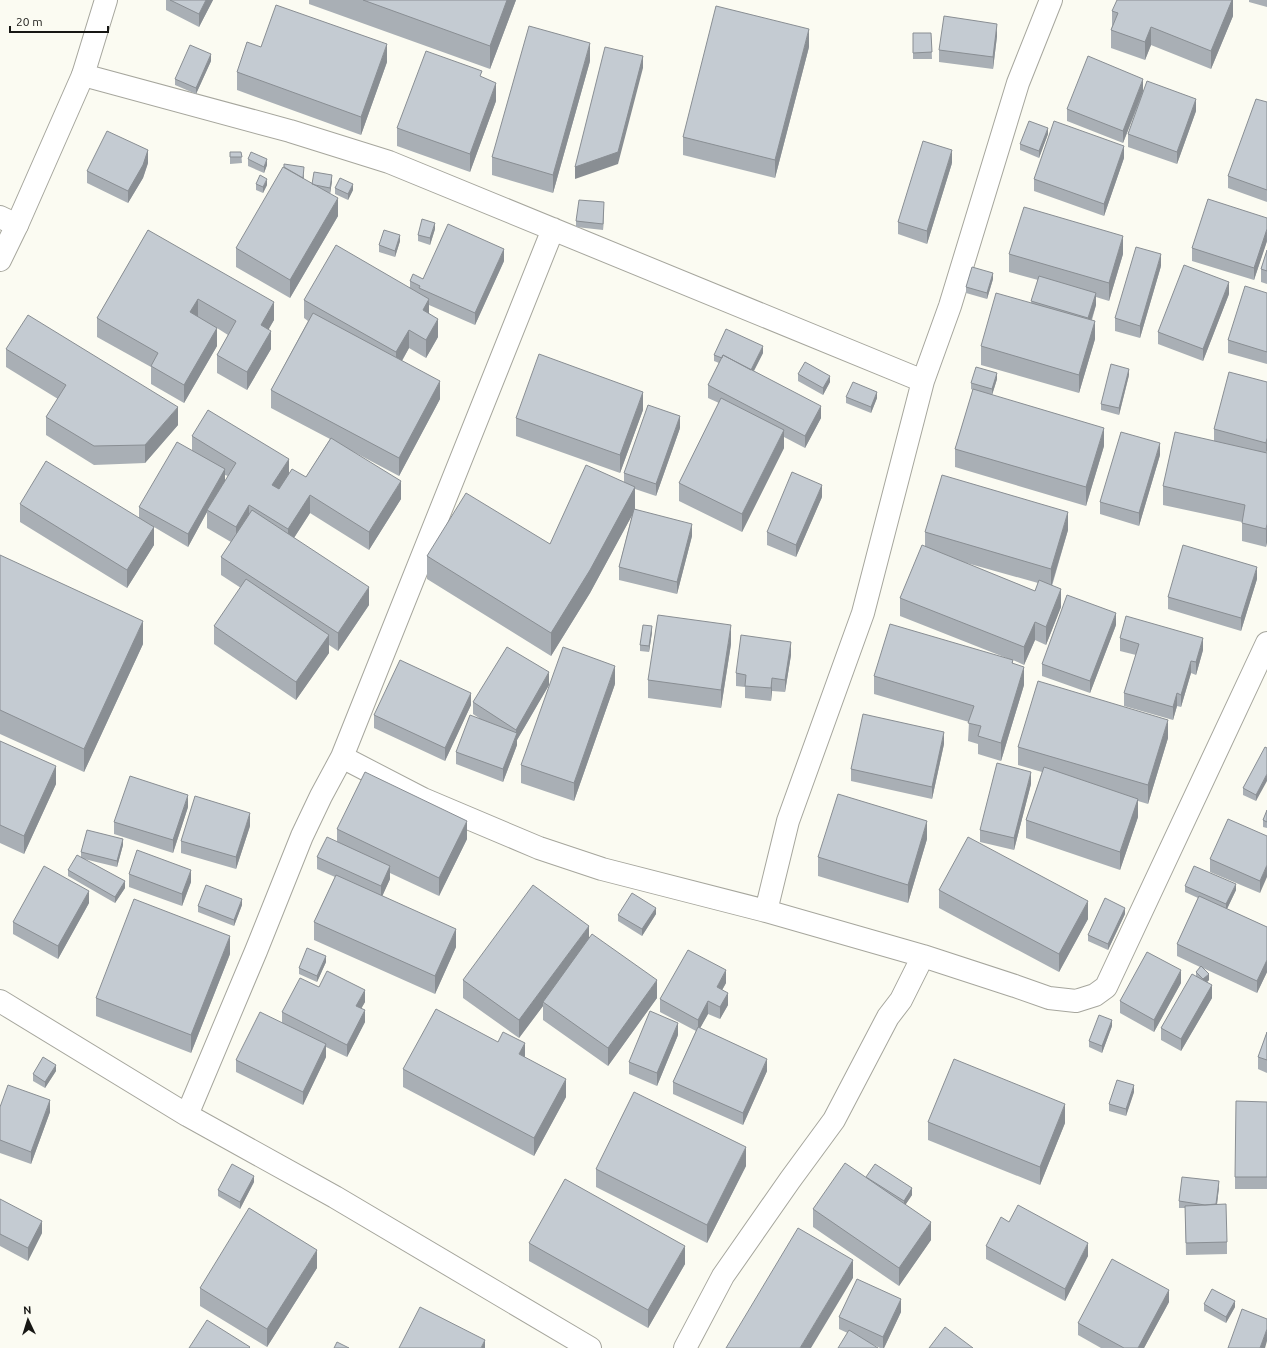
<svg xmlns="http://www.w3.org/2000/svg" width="1267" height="1348" font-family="Ubuntu,sans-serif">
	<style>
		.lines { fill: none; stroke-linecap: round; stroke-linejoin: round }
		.street-casing { stroke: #a6a69d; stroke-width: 24 }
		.secondary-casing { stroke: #a6a69d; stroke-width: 24 }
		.street { stroke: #fff; stroke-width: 22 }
		.secondary { stroke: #fff; stroke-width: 22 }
		.wall { fill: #a9afb5; fill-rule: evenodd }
		.shaded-wall { fill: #898e93 }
		.building { fill: #c4cbd2; stroke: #898e93 }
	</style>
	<rect width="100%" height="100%" fill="#fbfbf2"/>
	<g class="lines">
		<g class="street-casing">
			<path id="street" d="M83,75L290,131L389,162L923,381
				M0,217L17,225
				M342,757L423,799L539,848L602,869L766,911L923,956
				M766,911L788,821L863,613L923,381L950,306L1018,83L1051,0
				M0,1001L187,1115L335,1197L590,1348
				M187,1115L256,951L302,836L321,796L342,757L553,229
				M685,1348L723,1276L790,1180L834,1120L888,1017L901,1000L923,956L1015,986L1049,998L1076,1001L1095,995L1106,987L1267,643"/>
		</g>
		<g class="secondary-casing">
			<path id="secondary" d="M0,260L17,225L83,75L106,0"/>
		</g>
		<use href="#street" class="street"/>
		<use href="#secondary" class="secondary"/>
	</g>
	<path class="wall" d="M166,0H213L199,27L166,10Z
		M309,0H516L490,69L309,4Z
		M1233,0V16L1211,69L1151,45L1145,60L1111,48V30L1112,26V11Z
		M1249,0H1267V7L1249,2Z
		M913,33H931L932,59H913Z
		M997,36L993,69L939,62V50Z
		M809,47L775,178L683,155V137Z
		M211,61L196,94L175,85V79Z
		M590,61L553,193L492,175V157Z
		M387,62L361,135L237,90V72Z
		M1143,91L1196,111L1177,164L1128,147V134L1142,96L1123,143L1067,121V109Z
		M496,101L470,172L397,146V128Z
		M1267,102V202L1228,188V176Z
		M1048,134L1039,158L1020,150V144Z
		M230,152H241L242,163L230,164Z
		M1124,158L1104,216L1034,191V179Z
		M248,159L267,165L264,173L248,166Z
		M148,163L143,178L128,203L87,183V171Z
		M952,163L927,244L898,234V222Z
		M304,174V179L312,184L332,181L330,194L338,216L290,298L236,267V248Z
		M256,184L267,185L263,193L256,190Z
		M335,188L353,190L348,200L335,194Z
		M604,209L603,230L576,227V221Z
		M1267,218V241L1254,280L1192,261V248Z
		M435,229L430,245L418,241V235Z
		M148,230L274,320L268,329L271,349L247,390L217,373V355L228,335L217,328V346L184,403L151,384V367L97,337V318Z
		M400,241L395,257L379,252V245Z
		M1267,250V284L1261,282V269Z
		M1009,254H1123L1109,301L1096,297V305L1092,320L1095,339L1079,393L981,365V346L1031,303L1038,280L1009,272Z
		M504,261L475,325L429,305V313L438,337L426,358L409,348L402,361L440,399L399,476L352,451L401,499L369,550L310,513L294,538L369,605L338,651L329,645V653L296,700L214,644V626L241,588L221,575V557L231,542L207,528V512L188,547L154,527V545L127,588L20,522V504L139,518V507L192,450V436L289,474L306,477L330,439L271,408V390L308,321L304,318V300L410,287V281ZM225,475L228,476L225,481Z
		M1161,266L1140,338L1115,331V318Z
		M993,279L987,299L966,293V287Z
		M1267,293V364L1228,353V340Z
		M1229,294L1203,361L1158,344V332Z
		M6,349L178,425L145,463L94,465L46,435V417L58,399L6,367Z
		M763,353L754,371L821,418L805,448L784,437V448L742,532L679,501V483L719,403L708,398V385L719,363L714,361V355Z
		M798,374L830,382L823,395L798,381Z
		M1129,375L1119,415L1101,410V404Z
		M997,379L992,395L1104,446L1086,506L955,467V449L973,390L971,389V383Z
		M1267,382V450L1266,453H1267V542L1266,547L1242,541V522L1163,505V486L1214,441V429Z
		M846,397L877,398L871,413L846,403Z
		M643,410L620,473L516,436V418Z
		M680,428L656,496L635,489V509L692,536L677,594L619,580V567L632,515L590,593L551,656L427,579V556L550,544L624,482V473Z
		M1160,455L1139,526L1100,514V502Z
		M822,497L796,557L767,545V532Z
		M1068,530L1052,586L1061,607L1046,645L1035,640L1024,665L1013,660V664L1024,685L1001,761L978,754V744L968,741L969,722L874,694V676L1009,659L900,616V598L925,546V532ZM963,562L1038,583L1035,591Z
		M0,555L143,644L84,772L0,734Z
		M1257,579L1241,631L1168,609V597Z
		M1116,625L1090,693L1042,676V664Z
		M652,632L649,652L640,651V645Z
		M1120,638L1203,650L1196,675L1191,673L1181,707L1177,706L1173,720L1124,706V693L1136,655L1120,651Z
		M731,644L721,708L648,698V680Z
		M791,655L785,692L772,691L771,701L745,698V687L736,686V673Z
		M615,684L574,801L521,783V765Z
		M549,685L517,740V745L503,782L456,764V752L479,718L473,714V702Z
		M471,705L445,761L374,728V715Z
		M1168,738L1148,804L1138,801V817L1120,870L1026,838V820L1042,772L1018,765V747Z
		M0,741L56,784L24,854L0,843Z
		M944,744L932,799L851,781V769Z
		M1267,748L1256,801L1243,795V788Z
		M1031,784L1014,850L980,842V830Z
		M188,807L173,853L114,834V822Z
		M1267,810V828L1263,827V820Z
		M250,826L236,869L181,853V841Z
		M337,829L467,839L439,896L390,873V879L382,896L456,947L435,994L314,940V922L335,877L317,869V857L337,842Z
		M1267,836L1260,893L1210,872V859Z
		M927,839L908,903L818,876V857Z
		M123,845L117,867L84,859L125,888L115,903L68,876V870L81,857V852Z
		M129,874L191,882L182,906L129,887Z
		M1185,886L1236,890L1227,909L1267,927V972L1257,993L1203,968L1209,980L1207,982L1212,998L1181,1051L1161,1040V1028L1196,976V972L1200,967L1177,956V944L1198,898L1185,892Z
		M939,890L1088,919L1059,972L939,908Z
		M89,903L58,959L13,934V922Z
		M242,905L234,926L198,912V906Z
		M656,914L642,936L618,921V915Z
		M1125,914L1108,950L1088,941V935Z
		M589,938L657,998L608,1066L543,1020V1006L519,1038L463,998V980Z
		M230,954L191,1053L96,1016V998Z
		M326,962L317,982L299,974V968Z
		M726,983L722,990L728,1005L720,1019L708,1014L700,1028L767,1071L743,1125L673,1094V1082L696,1031L660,1012V999Z
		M1181,983L1154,1032L1120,1013V1001Z
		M319,987L365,1002L361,1008L365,1022L347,1057L326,1047V1057L303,1105L236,1072V1060L282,1023V1012Z
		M1112,1026L1102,1053L1089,1047V1041Z
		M1267,1032V1073L1258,1069V1057Z
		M678,1035L657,1086L629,1074V1062Z
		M525,1057L566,1097L534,1156L403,1087V1069Z
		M56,1071L45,1088L33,1081V1074Z
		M1134,1092L1126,1116L1109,1111V1104Z
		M1267,1102V1189H1235V1177Z
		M0,1107L50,1112L31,1164L0,1153Z
		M928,1122L1065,1123L1040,1185L928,1140Z
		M746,1166L707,1243L596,1187V1169Z
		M866,1178L912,1195L905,1205L931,1240L899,1286L813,1227V1209Z
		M254,1182L240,1209L218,1196V1190Z
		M1219,1187L1217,1204L1227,1242V1254L1186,1255L1185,1208H1179V1201Z
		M0,1199L42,1233L28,1261L0,1246Z
		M529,1243L685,1264L648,1328L529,1261Z
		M986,1246L1088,1256L1065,1301L986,1259Z
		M317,1268L267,1347L200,1306V1288Z
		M1169,1302L1144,1348H1101L1078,1335V1323Z
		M1204,1304L1235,1307L1226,1323L1204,1311Z
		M901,1312L884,1348H880L839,1329V1317Z"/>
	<path class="shaded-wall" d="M206,0H213L199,27V14Z
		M507,0H516L490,69V46Z
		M1232,0H1233V16L1211,69V51Z
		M997,24V36L993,69V57Z
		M1151,27V45L1145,60V42Z
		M809,29V47L775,178V160Z
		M590,43V61L553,193V175Z
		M387,44V62L361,135V117Z
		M211,54V61L196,94V88Z
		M643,56V68L618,164L575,179V167Z
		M1143,79V91L1123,143V131Z
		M496,83V101L470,172V154Z
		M1196,99V111L1177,164V152Z
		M1048,128V134L1039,158V151Z
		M1124,146V158L1104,216V204Z
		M148,150V163L143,178L128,203V191Z
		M952,150V163L927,244V231Z
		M267,159V165L264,173V167Z
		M332,175V181L330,194V188Z
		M267,179V185L263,193V187Z
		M353,184V190L348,200V194Z
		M338,198V216L290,298V280Z
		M604,202V209L603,230V224Z
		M435,223V229L430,245V238Z
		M1267,229V241L1254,280V268Z
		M400,235V241L395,257V251Z
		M1123,236V254L1109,301V283Z
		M504,249V261L475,325V313Z
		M1161,254V266L1140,338V326Z
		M993,273V279L987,299V293Z
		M1229,282V294L1203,361V349Z
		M1096,293V305L1088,330V318Z
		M198,299V318L190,312Z
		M429,299V317L423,310Z
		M274,302V320L261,343V325Z
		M438,319V337L426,358V340Z
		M1095,321V339L1079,393V375Z
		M217,328V346L184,403V385Z
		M409,330V348L396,371V352Z
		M271,331V349L247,390V372Z
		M763,346V353L750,378V372Z
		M1129,369V375L1119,415V408Z
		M997,373V379L992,395V389Z
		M830,376V382L823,395V388Z
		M440,381V399L399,476V458Z
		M643,392V410L620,473V455Z
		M877,392V398L871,413V407Z
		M821,406V418L805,448V436Z
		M178,407V425L145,463V445Z
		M680,416V428L656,496V484Z
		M1104,428V446L1086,506V487Z
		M784,430V448L742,532V514Z
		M1267,438V450L1266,456V443Z
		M1160,443V455L1139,526V513Z
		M289,459V477L272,503V485Z
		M225,469V481L207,510V512L188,547V534Z
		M401,481V499L369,550V532Z
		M822,485V497L796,557V545Z
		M635,487V510L590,593L551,656V633Z
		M310,495V513L288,547V529Z
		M249,505V523L236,545V527Z
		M1068,512V530L1051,587V569Z
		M692,524V536L677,594V582Z
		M1267,524V542L1266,547V529Z
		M154,527V545L127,588V570Z
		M1257,567V579L1241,631V618Z
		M369,587V605L338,651V633Z
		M1061,589V607L1046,645V627Z
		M1116,613V625L1090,693V681Z
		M143,621V644L84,772V749Z
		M1035,622V640L1024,665V647Z
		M731,625V644L721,708V690Z
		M652,626V632L649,652V646Z
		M329,635V653L296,700V682Z
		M1203,638V650L1196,675V662Z
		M791,642V655L785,692V680Z
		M1191,661V673L1181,707V695Z
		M615,666V684L574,801V783Z
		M1024,667V685L1001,761V743Z
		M549,672V685L517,740V745L503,782V769L516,736V730Z
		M772,678V691L771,701V688Z
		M471,693V705L445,761V748Z
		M1177,693V706L1173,720V707Z
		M1168,720V738L1148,804V785Z
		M944,732V744L932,799V787Z
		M56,766V784L24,854V836Z
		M1031,772V784L1014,850V838Z
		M1267,774V781L1256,801V795Z
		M188,795V807L173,853V840Z
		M1138,799V817L1120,870V852Z
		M250,813V826L236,869V857Z
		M467,821V839L439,896V878Z
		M927,821V839L908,903V885Z
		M123,839V845L117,867V861Z
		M1267,865V877L1260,893V881Z
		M390,866V879L381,899V886Z
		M191,870V882L182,906V894Z
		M125,881V888L115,903V897Z
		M1236,884V890L1226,911V904Z
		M89,891V903L58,959V946Z
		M242,899V905L234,926V920Z
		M1088,901V919L1059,972V954Z
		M656,908V914L642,936V929Z
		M1125,908V914L1108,950V944Z
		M589,926V944L543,1002V1006L519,1038V1020Z
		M456,929V947L435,994V976Z
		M230,936V954L191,1053V1035Z
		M326,956V962L317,982V976Z
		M1267,960V972L1257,993V981Z
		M726,970V983L717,999V987Z
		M1181,970V983L1154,1032V1020Z
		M1209,974V980L1203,986V979Z
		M657,980V998L608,1066V1048Z
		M1212,985V998L1181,1051V1039Z
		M365,990V1002L356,1018V1006Z
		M728,993V1005L720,1019V1007Z
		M708,1001V1014L698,1032V1020Z
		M365,1010V1022L347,1057V1045Z
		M1112,1020V1026L1102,1053V1046Z
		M678,1023V1035L657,1086V1073Z
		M525,1043V1061L519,1054Z
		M326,1044V1057L303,1105V1092Z
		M767,1059V1071L743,1125V1113Z
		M56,1065V1071L45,1088V1082Z
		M566,1079V1097L534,1156V1138Z
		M1134,1085V1092L1126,1116V1109Z
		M50,1100V1112L31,1164V1152Z
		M1065,1104V1123L1040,1185V1167Z
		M746,1147V1166L707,1243V1225Z
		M254,1176V1182L240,1209V1202Z
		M1219,1181V1187L1216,1213V1206Z
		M912,1188V1195L904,1207V1201Z
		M42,1221V1233L28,1261V1248Z
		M931,1222V1240L899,1286V1268Z
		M1088,1243V1256L1065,1301V1289Z
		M685,1246V1264L648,1328V1310Z
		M317,1250V1268L267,1347V1329Z
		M853,1260V1278L811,1348H800Z
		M1169,1290V1302L1144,1348H1138Z
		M901,1299V1312L884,1348H883V1337Z
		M1235,1301V1307L1226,1323V1317Z
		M1267,1329V1341L1265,1348H1260Z
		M485,1340V1348H481Z"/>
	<path class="building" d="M170,0H206L199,14Z
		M363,0H507L490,46Z
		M1117,0H1232L1211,51L1151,27L1145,42L1111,30L1118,13L1112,11Z
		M276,5L387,44L361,117L237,72L247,42L261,47Z
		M716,6L809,29L775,160L683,137Z
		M944,16L997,24L993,57L939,50Z
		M529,26L590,43L553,175L492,157Z
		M913,33H931L932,52L913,53Z
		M190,45L211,54L196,88L175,79Z
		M605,47L643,56L618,152L575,167Z
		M426,51L482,71L480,76L496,83L470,154L397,128Z
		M1088,56L1143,79L1123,131L1067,109Z
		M1147,81L1196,99L1177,152L1128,134Z
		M1256,99L1267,102V190L1228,176Z
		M1029,121L1048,128L1039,151L1020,144Z
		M1054,121L1124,146L1104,204L1034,179Z
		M107,131L148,150L143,165L128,191L87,171Z
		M923,141L952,150L927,231L898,222Z
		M230,152H241L242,157H230Z
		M251,152L267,159L264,167L248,159Z
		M284,164L304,167L303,178L284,167Z
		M283,167L338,198L290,280L236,248Z
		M314,172L332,175L330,188L315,185L312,184Z
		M260,175L267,179L263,187L256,184Z
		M340,178L353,184L348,194L335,188Z
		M1208,199L1267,218V229L1254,268L1192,248Z
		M579,200L604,202L603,224L576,221Z
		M1024,207L1123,236L1109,283L1009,254Z
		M422,219L435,223L430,238L418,235Z
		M448,224L504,249L475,313L419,288L420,286L410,281L413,274L423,279Z
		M148,230L274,302L261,325L271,331L247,372L217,355L236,321L198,299L190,312L217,328L184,385L151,366L158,353L97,318Z
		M384,230L400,235L395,251L379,245Z
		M336,245L429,299L423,310L438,319L426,340L409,330L396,352L304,300Z
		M1136,247L1161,254L1140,326L1115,318Z
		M1267,250V271L1261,269Z
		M1184,265L1229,282L1203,349L1158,332Z
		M972,267L993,273L987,293L966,287Z
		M1039,276L1096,293L1088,318L1031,301Z
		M1245,286L1267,293V352L1228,340Z
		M996,293L1095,321L1079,375L981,346Z
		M313,313L440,381L399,458L271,390Z
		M28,315L178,407L145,445L94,446L46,417L66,385L6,349Z
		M726,329L763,346L751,370L723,355L722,358L714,355Z
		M539,354L643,392L620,455L516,418Z
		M723,355L821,406L805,436L708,385Z
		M805,362L830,376L823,388L798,374Z
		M1111,364L1129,369L1119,408L1101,404Z
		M976,367L997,373L992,389L971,383Z
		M1229,372L1267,382V438L1266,443L1214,429Z
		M853,382L877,392L871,407L846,397Z
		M973,389L1104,428L1086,487L955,449Z
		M721,398L784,430L742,514L679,483Z
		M648,405L680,416L656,484L624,473Z
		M208,410L289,459L272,485L279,489L292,469L306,477L331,438L401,481L369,532L310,495L288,529L249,505L236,527L207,510L236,463L192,436Z
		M1121,432L1160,443L1139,513L1100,502Z
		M1175,432L1267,453V524L1266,529L1242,523L1245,505L1163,486Z
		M177,442L225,469L188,534L139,507Z
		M46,461L154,527L127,570L20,504Z
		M586,465L635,487L590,570L551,633L427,556L466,493L550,544Z
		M792,472L822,485L796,545L767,532Z
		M942,475L1068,512L1051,569L925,532Z
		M634,509L692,524L677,582L619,567Z
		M252,510L369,587L338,633L221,557Z
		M922,545L1035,591L1039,580L1061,589L1046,627L1035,622L1024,647L900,598Z
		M1183,545L1257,567L1241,618L1168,597Z
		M0,555L143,621L84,749L0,710Z
		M246,579L329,635L296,682L214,626Z
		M1067,595L1116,613L1090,681L1042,664Z
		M658,615L731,625L721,690L648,680Z
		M1126,616L1203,638L1196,662L1191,661L1181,695L1177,693L1173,707L1124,693L1139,644L1120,638Z
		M890,624L1013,660L1012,663L1024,667L1001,743L978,736L981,726L968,723L974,706L874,676Z
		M643,625L652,626L649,646L640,645Z
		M741,635L791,642L785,680L772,678L771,688L745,686L746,675L736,673Z
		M507,647L549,672L516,730L473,702Z
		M563,647L615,666L574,783L521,765Z
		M400,660L471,693L445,748L374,715Z
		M1038,681L1168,720L1148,785L1018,747Z
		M863,714L944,732L932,787L851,769Z
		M470,715L517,733L503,769L456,752Z
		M0,741L56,766L24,836L0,825Z
		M1265,747L1267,748V774L1256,795L1243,788Z
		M997,763L1031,772L1014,838L980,830Z
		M1044,767L1138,799L1120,852L1026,820Z
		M365,772L467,821L439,878L337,829Z
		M130,776L188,795L173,840L114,822Z
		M838,794L927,821L908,885L818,857Z
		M195,796L250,813L236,857L181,841Z
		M1267,810V822L1263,820Z
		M1228,819L1267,836V865L1260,881L1210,859Z
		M87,830L123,839L117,861L81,852Z
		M327,837L390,866L381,886L317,857Z
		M968,837L1088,901L1059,954L939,890Z
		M137,850L191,870L182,894L129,874Z
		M77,855L125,881L115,897L68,870Z
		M44,866L89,891L58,946L13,922Z
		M1194,866L1236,884L1226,904L1185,886Z
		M336,875L456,929L435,976L314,922Z
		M206,885L242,899L234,920L198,906Z
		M533,885L589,926L519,1020L463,980Z
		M632,893L656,908L642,929L618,915Z
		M1199,896L1267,927V960L1257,981L1177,944Z
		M1105,898L1125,908L1108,944L1088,935Z
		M134,899L230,936L191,1035L96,998Z
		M592,934L657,980L608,1048L543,1002Z
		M307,948L326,956L317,976L299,968Z
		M688,950L726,970L717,987L728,993L720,1007L708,1001L698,1020L660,999Z
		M1147,952L1181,970L1154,1020L1120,1001Z
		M1201,966L1209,974L1203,979L1196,972Z
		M327,971L365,990L356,1006L365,1010L347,1045L282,1012L300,978L319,987Z
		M1192,974L1212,985L1181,1039L1161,1028Z
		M436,1009L498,1042L503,1032L525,1043L519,1054L566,1079L534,1138L403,1069Z
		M650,1011L678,1023L657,1073L629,1062Z
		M260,1012L326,1044L303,1092L236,1060Z
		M1099,1015L1112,1020L1102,1046L1089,1041Z
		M698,1027L767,1059L743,1113L673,1082Z
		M1267,1032V1060L1258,1057Z
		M43,1057L56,1065L45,1082L33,1074Z
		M954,1059L1065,1104L1040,1167L928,1122Z
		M1117,1080L1134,1085L1126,1109L1109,1104Z
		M8,1085L50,1100L31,1152L0,1140V1107Z
		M634,1092L746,1147L707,1225L596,1169Z
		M1236,1101L1267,1102V1177H1235Z
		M845,1163L931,1222L899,1268L813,1209Z
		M232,1164L254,1176L240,1202L218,1190Z
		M875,1164L912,1188L904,1201L866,1177Z
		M1182,1177L1219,1181L1216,1204L1205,1205L1179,1201Z
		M565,1179L685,1246L648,1310L529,1243Z
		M0,1199L42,1221L28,1248L0,1234Z
		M1226,1204L1227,1242L1186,1243L1185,1206Z
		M1018,1205L1088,1243L1065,1289L986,1246L1001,1217L1009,1222Z
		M249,1208L317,1250L267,1329L200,1288Z
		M798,1228L853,1260L800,1348H726Z
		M1112,1259L1169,1290L1138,1348H1124L1078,1323Z
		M857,1279L901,1299L883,1337L839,1317Z
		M1212,1289L1235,1301L1226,1317L1204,1304Z
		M420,1307L485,1340L481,1348H399Z
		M1242,1309L1267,1319V1329L1260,1348H1228Z
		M207,1320L250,1347L249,1348H189Z
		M945,1327L973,1348H929Z
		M849,1330L878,1348H838Z
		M337,1342L349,1348H334Z"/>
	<g transform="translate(28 1320) rotate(356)" stroke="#fbfbf2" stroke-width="3" paint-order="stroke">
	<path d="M0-3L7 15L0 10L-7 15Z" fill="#171714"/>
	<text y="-6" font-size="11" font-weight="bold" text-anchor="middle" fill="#171714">N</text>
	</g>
	<path d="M10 26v6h98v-6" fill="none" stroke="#171714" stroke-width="2"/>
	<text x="16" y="26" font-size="12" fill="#171714" stroke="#fbfbf2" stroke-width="3" paint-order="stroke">20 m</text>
</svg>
